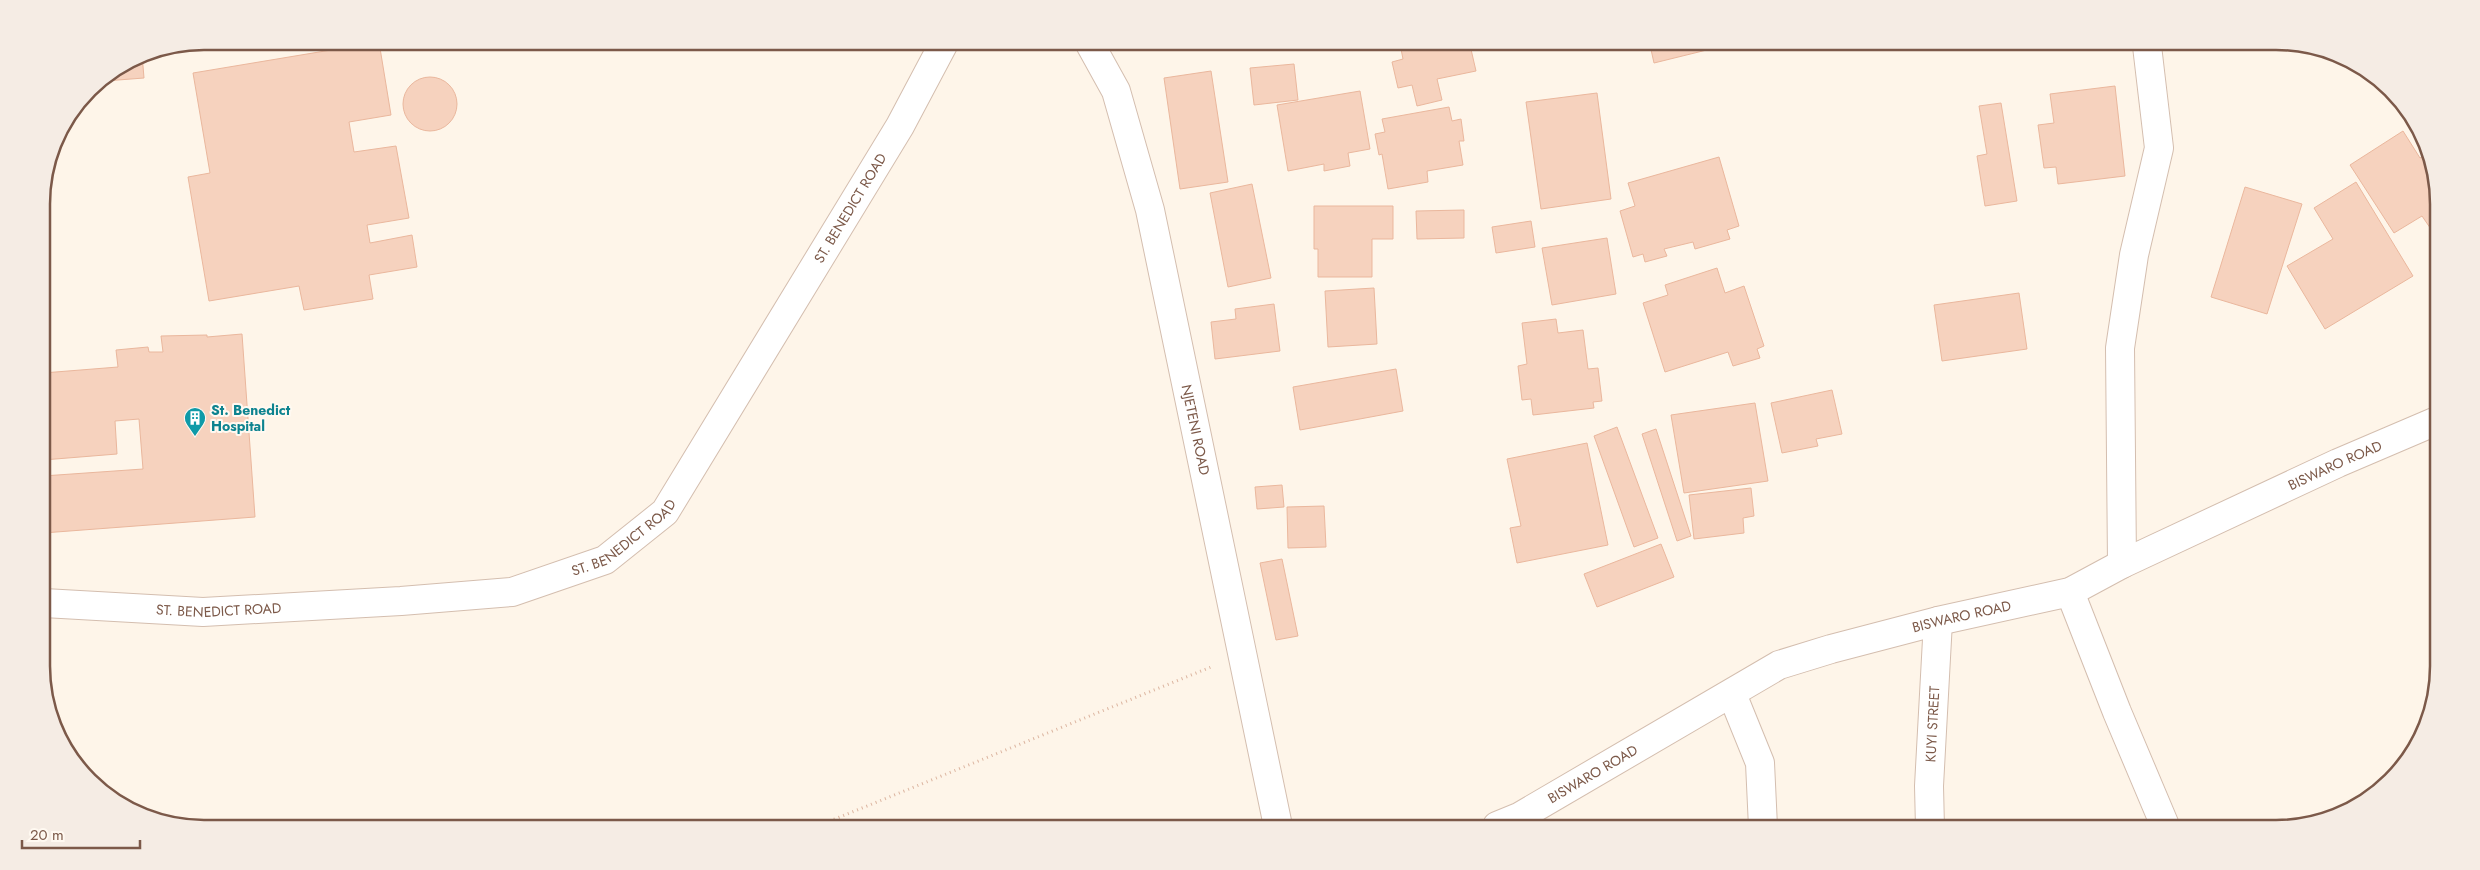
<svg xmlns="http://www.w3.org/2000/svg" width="2480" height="870" font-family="Jost,sans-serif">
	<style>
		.building { fill: #f6d2be; stroke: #eab79d }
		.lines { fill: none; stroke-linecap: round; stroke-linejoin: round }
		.minor-casing { stroke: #d4beaf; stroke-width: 30 }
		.path { stroke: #dcb5a0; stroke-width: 3; stroke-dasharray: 1 4; stroke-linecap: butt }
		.minor { stroke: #fff; stroke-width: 28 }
		.labels { text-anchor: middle; stroke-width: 4; stroke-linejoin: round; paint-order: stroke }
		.street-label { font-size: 14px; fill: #7c5949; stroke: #fff9f1 }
		.culture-label { font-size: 14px; font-weight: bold; fill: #0d838f; stroke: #fff9f1; text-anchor: start }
		.rim { fill: none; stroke: #7c5949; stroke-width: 2.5 }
	</style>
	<rect width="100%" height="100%" fill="#fef5e9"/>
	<path class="building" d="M379,42L391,115L349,122L354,152L396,146L409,218L367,225L370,243L412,235L417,267L369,275L373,299L304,310L299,286L209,301L188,177L210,173L193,73Z
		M1400,44L1470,45L1476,71L1437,79L1442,100L1417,106L1412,85L1398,88L1392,62L1403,59Z
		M1650,45H1727L1654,63Z
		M142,54L144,78L105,81V78Z
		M1294,64L1298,100L1254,105L1250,68Z
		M1211,71L1228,182L1180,189L1164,78Z
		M403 104a27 27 0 1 1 54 0a27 27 0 1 1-54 0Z
		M2115,86L2125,176L2058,184L2056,167L2044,168L2038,125L2054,123L2050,94Z
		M1360,91L1370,149L1348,153L1350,166L1324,171V164L1288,171L1277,105Z
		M1597,93L1611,199L1541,209L1526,102Z
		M2001,103L2017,201L1985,206L1977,156L1987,154L1979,106Z
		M1449,107L1452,121L1461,119L1464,141H1459L1463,165L1427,171L1428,182L1388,189L1382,154L1379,155L1375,134L1385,132L1382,119Z
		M2403,131L2420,158L2427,154L2436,173L2435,235L2422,216L2394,233L2350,165Z
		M1719,157L1739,226L1727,230L1730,239L1695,249L1693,242L1664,249L1667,256L1645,262L1643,254L1633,257L1620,211L1635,206L1628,183Z
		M2356,182L2413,276L2325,329L2287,266L2333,239L2314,208Z
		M1252,184L1271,278L1228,287L1210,193Z
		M2245,187L2302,204L2267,314L2211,297Z
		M1314,206H1393V239H1372V277H1318V249H1314Z
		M1464,210V238L1417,239L1416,211Z
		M1531,221L1535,247L1496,253L1492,227Z
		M1607,238L1616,294L1552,305L1542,248Z
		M1717,268L1725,293L1744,286L1764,346L1757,349L1760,358L1733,366L1728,352L1665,372L1643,303L1668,295L1665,285Z
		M1374,288L1377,344L1328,347L1325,291Z
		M2019,293L2027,349L1942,361L1934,305Z
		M1274,304L1280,351L1215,359L1211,322L1236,319L1235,309Z
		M1556,319L1558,333L1583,330L1588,369L1598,368L1602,401L1593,402L1594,408L1533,415L1531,399L1522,400L1518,366L1527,364L1522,323Z
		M242,334L255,517L43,533V476L143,469L139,419L115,421L117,454L43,460V373L118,367L116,350L148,347L149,352H163L161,336L207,335V337Z
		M1396,369L1403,411L1300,430L1293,387Z
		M1832,390L1842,434L1816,439L1818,446L1782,453L1771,403Z
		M1755,403L1768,481L1684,493L1671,415Z
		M1617,427L1658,538L1634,547L1594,436Z
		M1656,429L1691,536L1677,541L1642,434Z
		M1587,443L1608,545L1517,563L1510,528L1521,526L1507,459Z
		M1282,485L1284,507L1257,509L1255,487Z
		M1751,488L1754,516L1743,518L1744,533L1694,539L1689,495Z
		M1324,506L1326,547L1288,548L1287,507Z
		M1661,544L1674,577L1597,607L1584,574Z
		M1282,559L1298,636L1276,640L1260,563Z"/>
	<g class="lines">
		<g class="minor-casing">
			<g id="minor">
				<path id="s1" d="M1090,44L1116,91L1150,210L1278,826"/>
				<path d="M2122,564L2120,348L2134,255L2159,148L2147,46"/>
				<path d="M2070,592L2117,712L2166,828"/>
				<path id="s2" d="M44,603L203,612L401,601L512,592L605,560L665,512L900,126L944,43"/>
				<path d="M1732,694L1760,763L1763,827"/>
				<path id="s3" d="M1497,826L1519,817L1779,665L1831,649L1938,621L2070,592L2122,564L2338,463L2434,422"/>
				<path id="s4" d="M1930,828L1929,786L1938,621"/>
			</g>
		</g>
		<path class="path" d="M820,825L1211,667"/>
		<use href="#minor" class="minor"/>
	</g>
	<defs>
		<g id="building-pin" transform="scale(1.125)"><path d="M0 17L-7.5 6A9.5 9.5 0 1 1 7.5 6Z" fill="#0f9aa8" stroke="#fff9f1"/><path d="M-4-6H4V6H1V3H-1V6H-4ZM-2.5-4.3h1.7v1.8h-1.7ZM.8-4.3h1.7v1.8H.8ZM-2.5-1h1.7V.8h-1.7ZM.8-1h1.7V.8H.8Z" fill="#fff"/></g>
	</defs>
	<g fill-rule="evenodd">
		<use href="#building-pin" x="195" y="418"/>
	</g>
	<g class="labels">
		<g class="street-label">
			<text dy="5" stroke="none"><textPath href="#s2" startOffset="1000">ST. BENEDICT ROAD</textPath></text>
			<text dy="5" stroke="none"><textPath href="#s1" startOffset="402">NJETENI ROAD</textPath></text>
			<text dy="5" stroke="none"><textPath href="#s3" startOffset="919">BISWARO ROAD</textPath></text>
			<text dy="5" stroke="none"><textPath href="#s2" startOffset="595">ST. BENEDICT ROAD</textPath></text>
			<text dy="5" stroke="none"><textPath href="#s2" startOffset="175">ST. BENEDICT ROAD</textPath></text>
			<text dy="5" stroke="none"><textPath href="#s3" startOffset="514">BISWARO ROAD</textPath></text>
			<text dy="5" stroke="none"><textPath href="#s4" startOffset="104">KUYI STREET</textPath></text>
			<text dy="5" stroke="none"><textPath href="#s3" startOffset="109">BISWARO ROAD</textPath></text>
		</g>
		<g class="culture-label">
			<text x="211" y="415">St. Benedict<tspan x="211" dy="16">Hospital</tspan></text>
		</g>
	</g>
	<path d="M0 0H2480V870H0ZM204 50H2276A154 154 0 0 1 2430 204V666A154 154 0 0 1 2276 820H204A154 154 0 0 1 50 666V204A154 154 0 0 1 204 50Z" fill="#f5ece4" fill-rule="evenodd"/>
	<path class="rim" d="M204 50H2276A154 154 0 0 1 2430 204V666A154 154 0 0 1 2276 820H204A154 154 0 0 1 50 666V204A154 154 0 0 1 204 50Z"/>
	<path d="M22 840v8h118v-8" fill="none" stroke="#7c5949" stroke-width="2.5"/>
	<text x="30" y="840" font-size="15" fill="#7c5949" stroke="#fff9f1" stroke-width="4" paint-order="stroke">20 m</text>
</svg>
